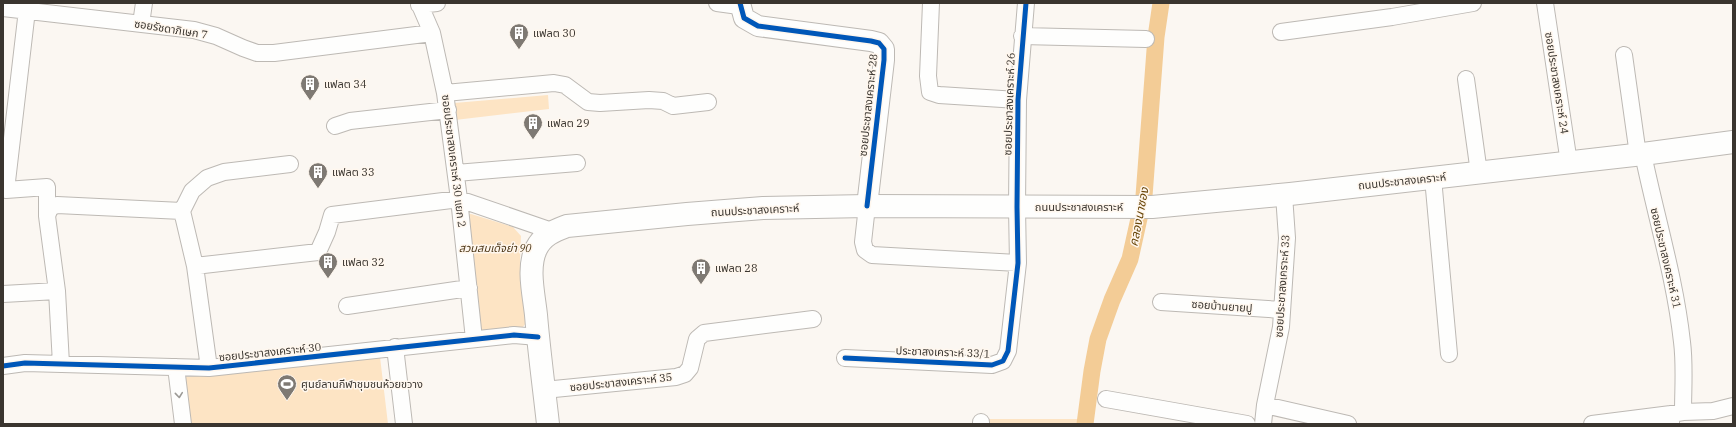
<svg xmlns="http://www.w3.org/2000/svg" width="1736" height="427" font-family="'IBM Plex Serif','Noto Sans Thai',serif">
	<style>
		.green { fill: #fde4c4 }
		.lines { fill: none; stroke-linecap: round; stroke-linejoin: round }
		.canal { stroke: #f3cc96; stroke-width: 17 }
		.minor-casing { stroke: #bdb9b4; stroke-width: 18 }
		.tertiary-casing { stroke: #bdb9b4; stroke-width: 22 }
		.secondary-casing { stroke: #bdb9b4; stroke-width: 24 }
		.minor { stroke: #fefefd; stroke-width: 16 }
		.tertiary { stroke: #fefefd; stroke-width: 20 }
		.secondary { stroke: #fefefd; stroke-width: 22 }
		.cycleway-casing { stroke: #fff7ee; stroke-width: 8 }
		.cycleway { stroke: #0057b8; stroke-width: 5 }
		.oneway { stroke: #9c9a96 }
		.labels { text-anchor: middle; stroke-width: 3; stroke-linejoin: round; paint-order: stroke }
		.street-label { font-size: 11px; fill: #3a352f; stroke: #fff7ee }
		.poi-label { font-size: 11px; fill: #3a352f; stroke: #fff7ee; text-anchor: start }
		.park-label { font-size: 11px; font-style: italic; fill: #4f3919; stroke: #fff7ee }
		.water-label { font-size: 12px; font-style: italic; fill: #674406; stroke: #fff7ee }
	</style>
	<rect width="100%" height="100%" fill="#fbf7f2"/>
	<path class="green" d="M548,95L549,109L455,120L454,103Z
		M471,214L513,227L521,236L520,260L527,322L522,328L479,332L465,215Z
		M380,357L388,424H190L185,377Z
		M985,419H1078V424H985Z"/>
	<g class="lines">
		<path class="canal" d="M1085,424L1092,371L1098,339L1112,300L1130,259L1144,196L1156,37L1161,3"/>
		<g class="minor-casing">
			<path id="minor" d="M419,3L432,33L445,93L459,199L474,339
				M717,3L739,6
				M931,3L928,76L930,92L939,95L1018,100
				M1545,3L1569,163
				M419,5L437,3
				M3,8L194,30L216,36L243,48L257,53H274L432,33
				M27,10L6,190L47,187V216
				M141,24L144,3
				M1281,32L1392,17L1473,3
				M1022,36L1146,39
				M1624,55L1638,155
				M1466,79L1479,173
				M445,93L554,83L565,85L588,102L600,103L649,100L663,101L673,106L708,102
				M335,126L350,121L448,110
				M1643,154C1656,217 1675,278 1682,342C1685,365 1683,389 1683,412L1671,414V424
				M456,173L577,163
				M1433,178L1449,354
				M867,206L863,242L865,250L872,255L1018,263
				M195,266L318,252L327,232L332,215L459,199L552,231
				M3,294L57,291
				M1161,302L1282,310
				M347,306L469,288
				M395,347L404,424
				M845,358L992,365L1003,361L1008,351L1018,263L1017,207L1018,100L1026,3
				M61,364L57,291L47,216L50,208L57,205L182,211
				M3,366L25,363L209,368L514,335L538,337
				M176,367L183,424
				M209,368L195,266L182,211L192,191L207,178L224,172L290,164
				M544,390L676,377L685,374L690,368L697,339L704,333L813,319
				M1106,399L1247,424
				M1265,405L1348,424
				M1683,412L1713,411L1733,406
				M981,424V422
				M1263,424L1265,405L1281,327L1287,238L1284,195
				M1592,424L1671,414"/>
		</g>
		<g class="tertiary-casing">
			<path id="tertiary" d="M740,3L744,18L758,26L871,41L879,43L884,49V60L867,206"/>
		</g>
		<g class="secondary-casing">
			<path id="secondary" d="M548,424C544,388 539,351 536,315C534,295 527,268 536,249C543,235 554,231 567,226L687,214L763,208L867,206L1152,207L1290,194L1643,154L1733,142"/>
		</g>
		<use href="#minor" class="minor"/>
		<use href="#tertiary" class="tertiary"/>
		<use href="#secondary" class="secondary"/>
		<g class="cycleway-casing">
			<path id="cycleway" d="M740,3L744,18L758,26L871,41L879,43L884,49V60L867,206
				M845,358L992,365L1003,361L1008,351L1018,263L1017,207L1018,100L1026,3
				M3,366L25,363L209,368L514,335L538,337"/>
		</g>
		<use href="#cycleway" class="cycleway"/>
	</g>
	<defs><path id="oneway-chevron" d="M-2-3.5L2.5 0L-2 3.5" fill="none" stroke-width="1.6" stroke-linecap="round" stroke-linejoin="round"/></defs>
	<use class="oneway" href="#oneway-chevron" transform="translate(179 395) rotate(84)"/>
	<defs>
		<g id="building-pin" transform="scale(1)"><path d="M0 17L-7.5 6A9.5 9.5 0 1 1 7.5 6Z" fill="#7e7973" stroke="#fff7ee"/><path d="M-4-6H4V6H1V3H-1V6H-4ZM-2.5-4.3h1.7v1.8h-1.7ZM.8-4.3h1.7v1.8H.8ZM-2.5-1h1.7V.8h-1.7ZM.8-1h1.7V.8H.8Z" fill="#fff"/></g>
		<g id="stadium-pin" transform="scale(1)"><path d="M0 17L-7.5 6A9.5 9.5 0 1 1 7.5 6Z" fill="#7e7973" stroke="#fff7ee"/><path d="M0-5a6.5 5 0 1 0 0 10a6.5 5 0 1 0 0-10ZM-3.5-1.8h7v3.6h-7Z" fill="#fff"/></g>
	</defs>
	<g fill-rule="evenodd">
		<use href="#building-pin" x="519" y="33"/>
		<use href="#building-pin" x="310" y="84"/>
		<use href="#building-pin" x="533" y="123"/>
		<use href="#building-pin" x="318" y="172"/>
		<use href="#building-pin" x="328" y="262"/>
		<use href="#building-pin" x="701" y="268"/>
		<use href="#stadium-pin" x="287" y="384"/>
	</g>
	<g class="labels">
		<g class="street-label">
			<text transform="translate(171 29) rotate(9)" y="4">ซอยรัชดาภิเษก 7</text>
			<text transform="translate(1557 83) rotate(81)" y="4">ซอยประชาสงเคราะห์ 24</text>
			<text transform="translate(1009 104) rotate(-88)" y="4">ซอยประชาสงเคราะห์ 26</text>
			<text transform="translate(868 105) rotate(-84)" y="4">ซอยประชาสงเคราะห์ 28</text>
			<text transform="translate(454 161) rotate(83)" y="4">ซอยประชาสงเคราะห์ 30 แยก 2</text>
			<text transform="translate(1402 181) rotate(-6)" y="4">ถนนประชาสงเคราะห์</text>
			<text x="1079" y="211">ถนนประชาสงเคราะห์</text>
			<text transform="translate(755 210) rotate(-3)" y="4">ถนนประชาสงเคราะห์</text>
			<text transform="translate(1666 258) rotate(77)" y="4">ซอยประชาสงเคราะห์ 31</text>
			<text transform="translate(1282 286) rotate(-86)" y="4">ซอยประชาสงเคราะห์ 33</text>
			<text transform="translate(1222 306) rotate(4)" y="4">ซอยบ้านยายปู</text>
			<text transform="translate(270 352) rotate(-6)" y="4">ซอยประชาสงเคราะห์ 30</text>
			<text transform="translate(943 352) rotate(2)" y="4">ประชาสงเคราะห์ 33/1</text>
			<text transform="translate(621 382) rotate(-6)" y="4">ซอยประชาสงเคราะห์ 35</text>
		</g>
		<g class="poi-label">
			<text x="533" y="37">แฟลต 30</text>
			<text x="324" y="88">แฟลต 34</text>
			<text x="547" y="127">แฟลต 29</text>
			<text x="332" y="176">แฟลต 33</text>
			<text x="342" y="266">แฟลต 32</text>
			<text x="715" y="272">แฟลต 28</text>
			<text x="301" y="388">ศูนย์ลานกีฬาชุมชนห้วยขวาง</text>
		</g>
		<g class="park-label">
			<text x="495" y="252">สวนสมเด็จย่า 90</text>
		</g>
		<g class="water-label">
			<text transform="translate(1139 217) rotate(-79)" y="4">คลองนาซอง</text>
		</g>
	</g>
	<rect width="1736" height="427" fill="none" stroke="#3a352f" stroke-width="8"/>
</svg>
